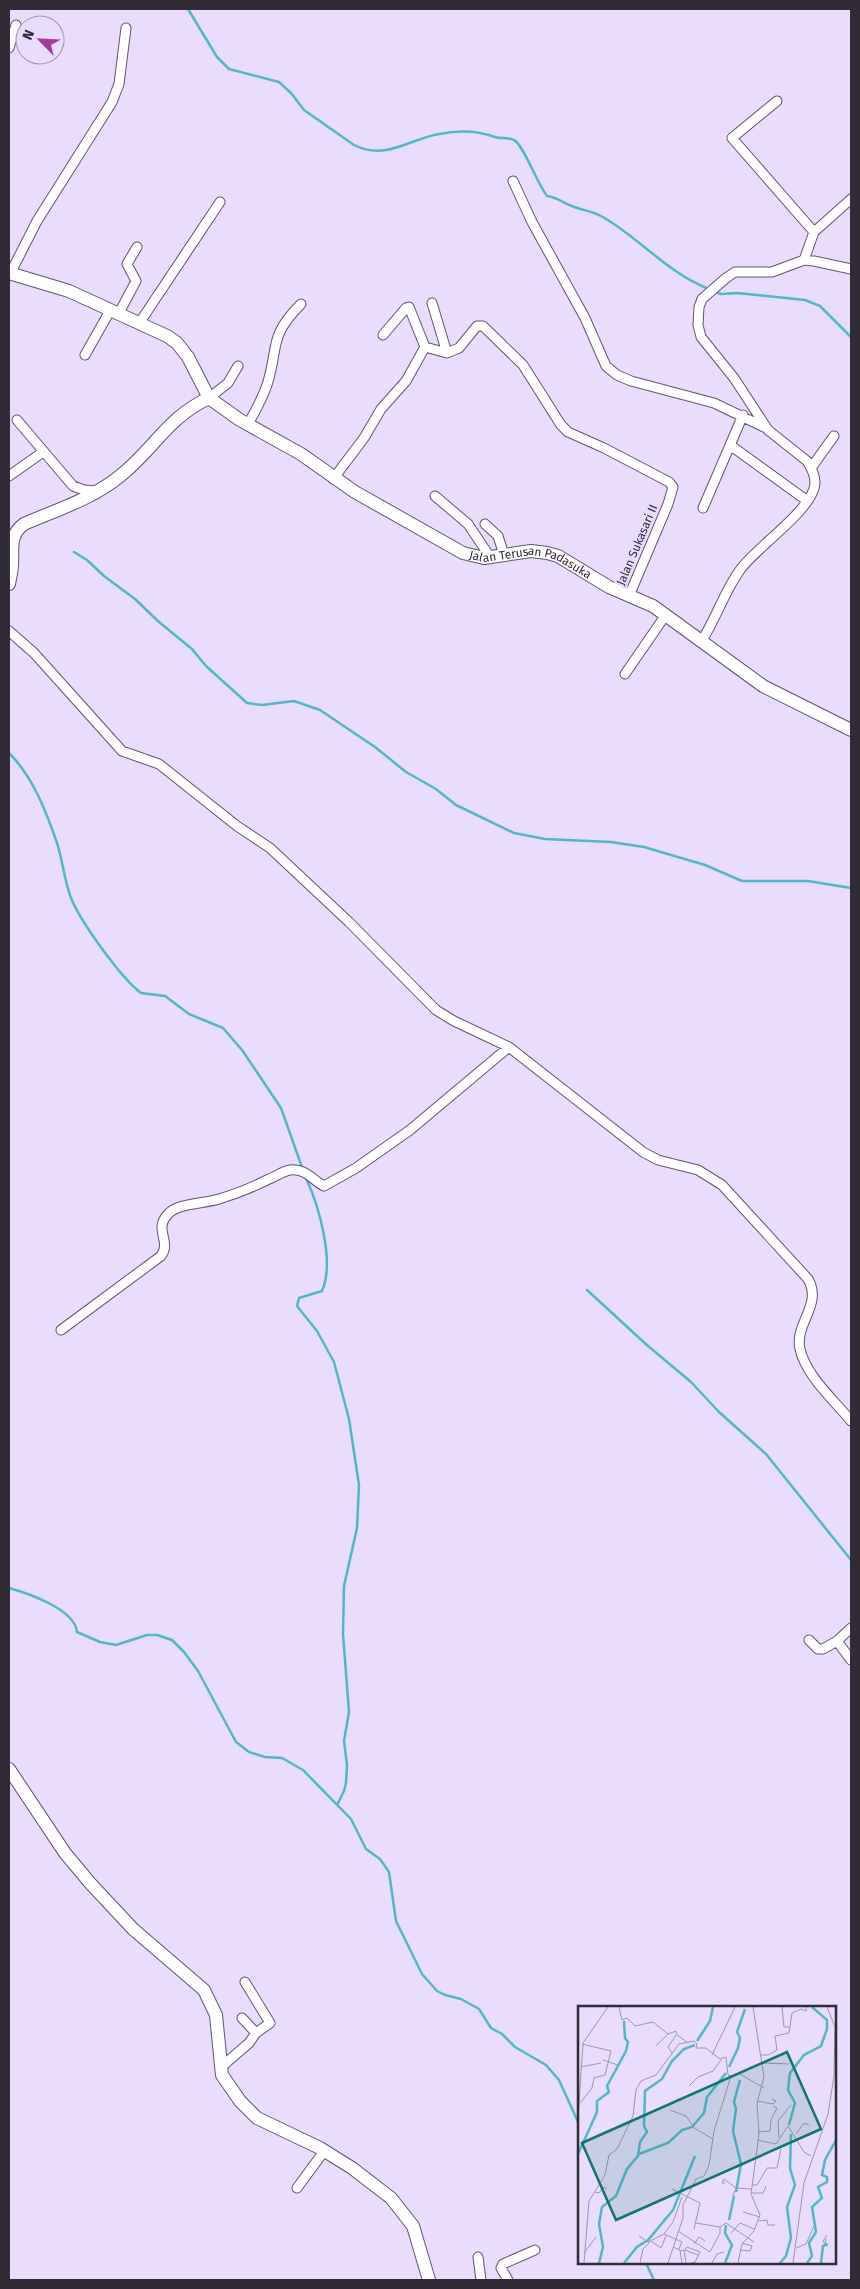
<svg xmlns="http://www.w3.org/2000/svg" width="860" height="2289" font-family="'Fira Sans',sans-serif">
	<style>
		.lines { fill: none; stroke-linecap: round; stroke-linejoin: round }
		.stream { stroke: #51b7c7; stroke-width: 2.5 }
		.street-casing { stroke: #605470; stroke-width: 11 }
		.secondary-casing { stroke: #605470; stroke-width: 14 }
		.street { stroke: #fff; stroke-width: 9 }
		.secondary { stroke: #fff; stroke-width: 12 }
		.labels { text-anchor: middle; stroke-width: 4.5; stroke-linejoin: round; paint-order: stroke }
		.street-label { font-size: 12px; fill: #302b37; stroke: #e9dcfc }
		.inset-river { fill: none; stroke: #51b7c7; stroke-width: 2.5 }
		.inset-road { fill: none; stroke: #9f95ad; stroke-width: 1 }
		.view { fill: #0f766e; fill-opacity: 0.15; stroke: #0f766e; stroke-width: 2.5 }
		.inset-edge { fill: none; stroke: #302b37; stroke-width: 2.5 }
	</style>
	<rect width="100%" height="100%" fill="#e9dcfc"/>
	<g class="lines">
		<path class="stream" d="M188,9L217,57L229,69L279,82L291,93L304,110L354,145C386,161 409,139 439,134C459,130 476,130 495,137C501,139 509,137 514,140C523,144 537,183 547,196C557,197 563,203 572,206C581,210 592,211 601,216C639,237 667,273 709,289
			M714,291L721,294L737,293L805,300L820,306L851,337
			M74,552L87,560L104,576L135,599L159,622L192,649L206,666L247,703L262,705L294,701L320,710L375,747L406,772L436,789L456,805L514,833L545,839L611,842L644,847L705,865L742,881H808L851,888
			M9,753C33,777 46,811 57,843C63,861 64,880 71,898C80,921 121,978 141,993L165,996L189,1014L223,1028L242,1050L281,1108L303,1170
			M306,1178C319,1206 335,1262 322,1291L299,1298L297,1306L317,1331L334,1362L349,1419L359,1485L357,1528L344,1586L343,1634L349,1712L344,1741L347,1765L346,1783L344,1791L338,1803
			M587,1290L648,1346L691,1382L719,1412L766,1454L851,1560
			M9,1588C27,1593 75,1609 77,1632L100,1642L116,1645L147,1635H157L172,1640L184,1652L198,1671L236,1742L249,1752L265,1757L282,1758L303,1770L351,1819L366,1849L380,1859L389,1872L396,1921L422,1974L437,1991L445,1995L461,1999L479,2009L491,2028L502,2034L515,2047L546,2065L559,2080L579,2124
			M646,2263L654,2280"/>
		<g class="street-casing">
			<path id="street" d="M9,48L16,25
				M777,101L732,138L814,232L804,260
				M513,181L532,222L585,318L606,366L617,375L631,381L714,403L766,428
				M814,232L851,199
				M10,274L37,221L112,102L119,84L126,28
				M119,313L136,281L127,264L137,247
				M140,322L220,202
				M425,347L447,353L432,303
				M447,353L459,348L477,326H483L523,365L561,425L568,432L604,448L669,482L673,487L668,504L629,596
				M85,355L111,309
				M209,398L228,383L238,366
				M17,420L73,486L84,490L97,491
				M248,424C255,412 262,399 267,385C279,347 268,337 301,304
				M730,445L806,500
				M811,468L834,436
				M9,476L43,452
				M333,479L364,438L381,409L406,381L425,347L409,307L406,308L383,335
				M435,496L468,524L490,557
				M703,508L743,415
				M485,524L498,536L504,555
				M9,631L34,653L122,751L159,764L237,826L270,848L349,922L436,1010L454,1021L509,1047L643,1152L658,1160L698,1170L722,1185L808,1279C823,1305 794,1324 800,1349C806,1376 834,1400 851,1421
				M701,642C716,619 724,592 740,570C755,548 814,509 815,483C815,475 811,467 807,461L768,430L734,378L701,337L698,325L699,307L702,299L726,278L735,272H772L804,260L814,261L851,269
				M625,674L665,616
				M61,1330L161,1256C172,1241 153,1230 168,1214C178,1203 203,1204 219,1199C236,1194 253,1187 269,1179C275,1177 283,1171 290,1170C306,1168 312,1180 324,1186L356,1168L410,1130L509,1047
				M809,1640L818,1649H823L837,1641L851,1628
				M837,1641L851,1660
				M245,1982L270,2023L256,2033
				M220,2068L249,2043L256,2033L242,2018
				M297,2188L325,2150
				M478,2257L481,2280
				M508,2280L501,2268L503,2264L535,2250"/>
		</g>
		<g class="secondary-casing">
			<g id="secondary">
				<path id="s1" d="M9,273L69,291L167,336L177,343L188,357L209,398L240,420L301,454L355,492L463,553L484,558L531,551L547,553L558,556L609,587L653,606L763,686L851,730"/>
				<path d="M9,584C10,578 12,571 12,564C13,548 9,535 24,524C56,510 92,499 120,476C153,450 168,417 209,398"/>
				<path d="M9,1769L65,1853L90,1883L133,1929L204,1990L216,2015L222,2075L240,2101L257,2118L320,2148L352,2168L391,2198L413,2226L429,2280"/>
			</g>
		</g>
		<use href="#street" class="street"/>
		<use href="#secondary" class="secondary"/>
	</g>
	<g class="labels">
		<g class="street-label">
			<text transform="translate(637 545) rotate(-67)" y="4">Jalan Sukasari II</text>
			<text dy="4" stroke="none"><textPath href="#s1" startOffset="615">Jalan Terusan Padasuka</textPath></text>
		</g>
	</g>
	<g transform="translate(578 2006)">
		<rect width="258" height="258" fill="#e9dcfc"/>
		<path class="inset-river" d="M119,35L132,15L135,1M151,61L160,42L162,32L159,26L167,3M211,119L217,97L210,84L212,67L226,49L243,40L249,23V14L234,1M0,148L19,106V95L31,86L29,80L48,45L50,36L47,32L46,15M61,148L90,137L104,124L114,121L126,107L129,91L148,67M158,186L163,158L155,125L158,103L156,96L162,74M151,214L156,190M21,257L25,241L21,218L24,201L38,190L49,163L60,150L62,136L69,126L66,120L67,85L84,73L94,55L106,43L117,39M46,257L59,241L70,234L95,204L117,150M147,257L154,239L147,227L148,219M202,257L208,250L213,232L209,201L217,179L212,162L213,128M229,257L234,250L231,237L238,226L234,201L244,192L240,181L249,176V171L244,169L247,154L258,134M243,257L245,240L250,238"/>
		<path class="inset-road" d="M41,1L44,14L49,12L57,20L75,16L90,28L98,25L99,29L109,36M204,1L206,21H211M78,40L90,28M94,47L90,41L98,29M134,49L157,1M183,49H190L199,44L197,30L211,27L214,7L223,3L228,5V1M25,54L40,59M185,57L211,58M3,61L23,57M155,70L162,68L186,82M111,80L120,71L135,65L143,54M179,95L195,98L198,95L194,93M2,97L14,82L16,72L27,69L33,45L4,38M92,104L108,110L116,122L135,133M0,113L5,37L30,1M180,126L192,125L193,114L199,102L195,100M218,128L226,117L231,119M201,131L200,115L213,99M179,134L198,138L210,120L226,146L233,150M147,177H144L146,173L158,182L155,190M174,179H179L189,162H199L203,143M158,182L173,183M94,183L122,197L116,223M17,186L21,187L26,181L29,183M173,187H185L188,180M165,206L182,211M181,215L189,214L190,219H197M118,217L142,221M100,225L132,246L142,227V221L148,217L176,236M153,227L162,217L176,223M61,230L70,236L86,228M248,233L247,238L245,235L249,229M73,235L83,242L88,230M116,238L121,231L127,235M95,241L102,244L104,257M218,242L228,238L236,220M101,243L104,236L86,228L95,216L104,191M162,244L172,245L174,240L164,237M102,245L106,244L108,257M6,247L18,231M6,257L11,195L27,169L31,149L39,143L55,110L58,84L63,75L78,69L101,38L116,35L119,38L118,42H128L142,53L148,51L150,69L154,70M62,257L65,243L72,236M90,257L105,212V199L118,173L126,170L131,159L136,125L153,70M113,257L117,256L122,246L109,241L107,244L120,249M134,257L139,248L146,246M160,257L164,238L176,225L182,209L173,188L181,128L179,97L186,71L175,1M215,257L226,177L250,108L256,70L257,21L249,1"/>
		<path class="view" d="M209,46L243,123L38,214L4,137Z"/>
		<rect width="258" height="258" class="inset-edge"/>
	</g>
	<rect width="860" height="2289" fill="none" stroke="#302b37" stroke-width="20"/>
	<g transform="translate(40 40) rotate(294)"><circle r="24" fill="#e9dcfc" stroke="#9f95ad"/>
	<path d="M0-4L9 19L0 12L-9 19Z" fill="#a53a9a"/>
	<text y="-8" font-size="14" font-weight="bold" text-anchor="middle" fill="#302b37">N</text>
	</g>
</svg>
